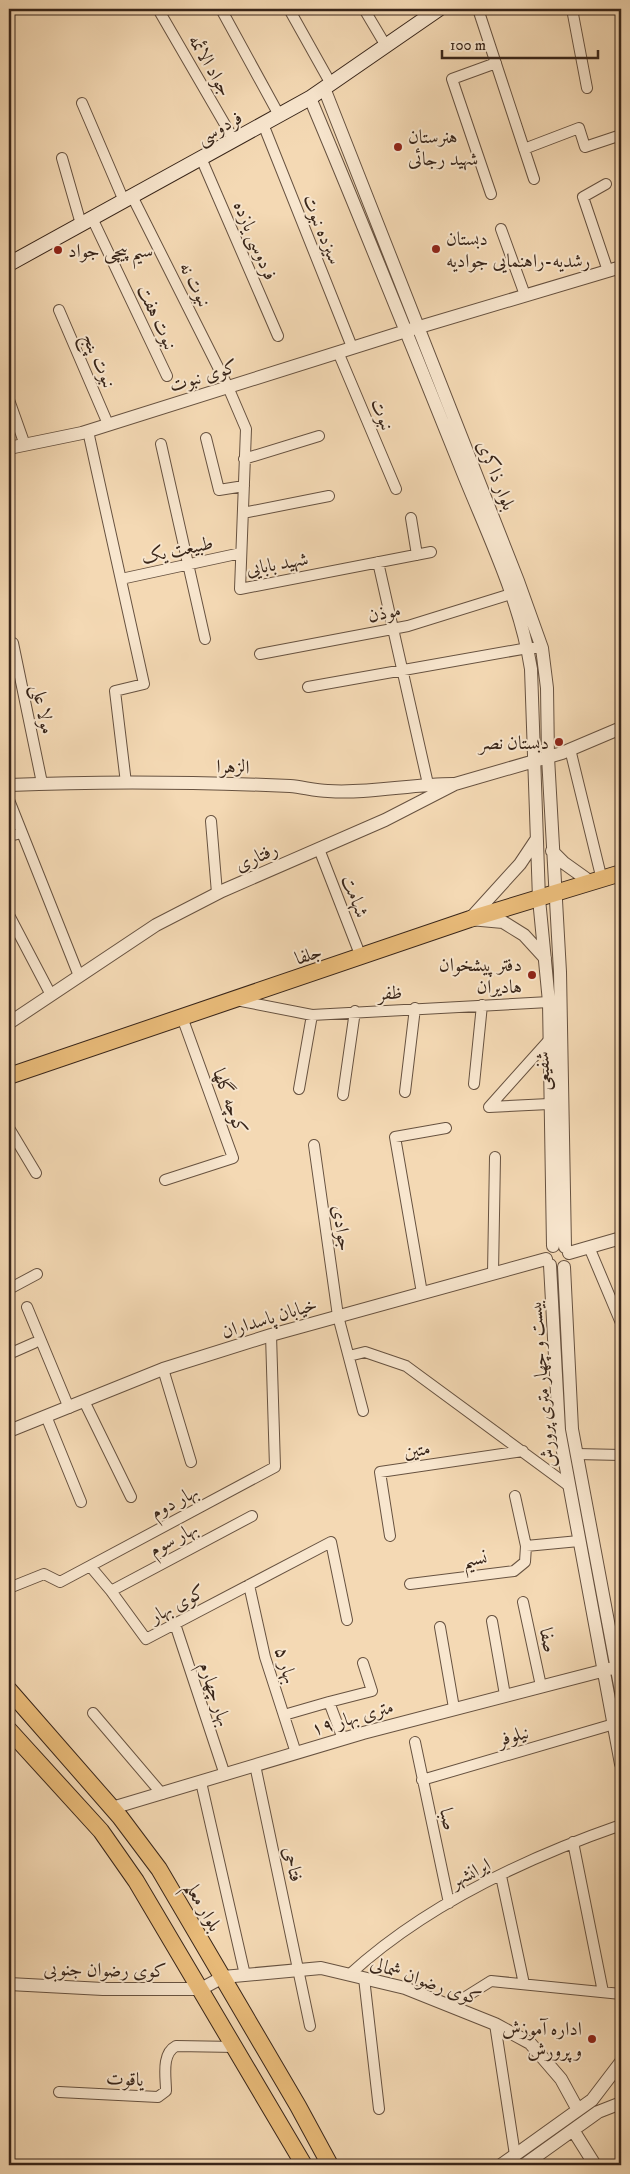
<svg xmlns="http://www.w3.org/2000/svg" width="630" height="2174" font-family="'IM FELL DW Pica',Amiri,serif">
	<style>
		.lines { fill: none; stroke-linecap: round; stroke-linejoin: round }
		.minor-casing { stroke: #675240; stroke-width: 12 }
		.tertiary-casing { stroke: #675240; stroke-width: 14 }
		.secondary-casing { stroke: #382519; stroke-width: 16 }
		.primary-casing { stroke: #382519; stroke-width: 18 }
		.minor { stroke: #f8e6ce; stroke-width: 10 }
		.tertiary { stroke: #f8e6ce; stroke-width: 12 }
		.secondary { stroke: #f8e6ce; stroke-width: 14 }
		.primary { stroke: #eabc7a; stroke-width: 16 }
		.poi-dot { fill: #8f2418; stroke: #f8e6ce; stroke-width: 2 }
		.labels { text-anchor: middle; stroke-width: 4; stroke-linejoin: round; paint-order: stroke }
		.street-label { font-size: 19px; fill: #382519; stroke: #f8e6ce }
		.poi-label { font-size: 19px; fill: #382519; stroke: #f8e6ce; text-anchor: start }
	</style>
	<rect width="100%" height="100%" fill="#f4d9b4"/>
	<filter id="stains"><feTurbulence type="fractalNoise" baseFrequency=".004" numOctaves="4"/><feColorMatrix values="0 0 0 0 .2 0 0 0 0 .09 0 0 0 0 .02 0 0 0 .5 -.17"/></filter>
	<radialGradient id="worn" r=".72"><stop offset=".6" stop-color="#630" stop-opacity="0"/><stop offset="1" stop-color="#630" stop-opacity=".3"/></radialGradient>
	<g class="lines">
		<g class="minor-casing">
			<path id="minor" d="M158,9L234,140
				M221,9L279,115
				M289,9L331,84
				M364,9L386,46
				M478,9L534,179
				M572,9L587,88
				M82,103L124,201
				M263,124L352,347
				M524,149L579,128L585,147L618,136
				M62,158L81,224
				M201,158L278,336
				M606,184L583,197L608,271
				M491,194L452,79L496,63
				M132,196L228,387L246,429L240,589L431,552
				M92,218L167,376
				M501,229L525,295
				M59,310L108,424
				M338,352L396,489
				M9,400L25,445
				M88,431L144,684L115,691L126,783
				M206,438L219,490L244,486
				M161,444L205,639
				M244,459L319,436
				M243,513L329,496
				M411,518L417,555
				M378,562L428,784
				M121,579L241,553
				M13,643L42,783
				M260,654L408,626L511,594
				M308,687L528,648H542
				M570,749L602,880
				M9,800L79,976
				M211,821L217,893
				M9,836L22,833
				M319,849L361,957
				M9,915L51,995
				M236,1000L312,1015L549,1002
				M549,1040L489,1107L549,1104
				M474,1084L482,1005
				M299,1089L312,1015
				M405,1092L415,1008
				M343,1095L355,1011
				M9,1128L36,1173
				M314,1145L338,1316L363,1411
				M165,1180L233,1158L182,1017
				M589,1247L621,1323
				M493,1273L495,1157
				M9,1289L37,1274
				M422,1293L395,1137L446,1128
				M27,1307L69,1408
				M9,1354L34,1343
				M349,1356L365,1352L406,1366L569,1486
				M163,1369L191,1462
				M84,1401L131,1497
				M46,1416L81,1502
				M577,1454L621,1455
				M390,1536L380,1472L523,1451
				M526,1546L579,1541
				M90,1566L275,1467L271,1335
				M410,1584L514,1571L525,1562L526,1546L515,1496
				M249,1585L265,1657L296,1753
				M9,1588L44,1574L60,1582L90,1566L111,1591L146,1639L331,1542L347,1620
				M111,1591L252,1516
				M523,1602L541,1686
				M492,1621L505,1695
				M175,1624L225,1775
				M440,1627L454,1708
				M93,1713L162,1794
				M284,1715L329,1702
				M343,1739L329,1702L372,1691L363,1663
				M415,1742L449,1903
				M255,1765L310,2026
				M422,1780L614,1724
				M201,1782L245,1975
				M573,1842L603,1992
				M501,1876L524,1984
				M349,1975C424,1906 526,1858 621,1825
				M364,1978L379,2109
				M451,2006L491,1981L621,1994
				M495,2024L515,2155
				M59,2092L158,2097L166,2091C166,2077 161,2054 176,2046L236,2047"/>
		</g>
		<g class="tertiary-casing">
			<path id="tertiary" d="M324,88L518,581L542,648L547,688L548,757L560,972L565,1247
				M310,98C361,219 410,341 459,463C485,529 520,598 531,669L539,899L549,1002L553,1246
				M9,448L82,433L406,331L621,267
				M9,785C102,781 197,782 290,786C303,787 315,791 328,791C369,794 411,784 453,784
				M536,840L520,864L470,919L503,922L524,935L545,958
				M552,851L564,863L592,883
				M9,1023L156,925L222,891L385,820L455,784L562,753L621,728
				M569,1253L621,1238
				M550,1265L559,1430L621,1764
				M564,1267L572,1429L621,1691
				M9,1431L163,1369L271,1335L546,1259
				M112,1808L363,1733L617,1667
				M9,1984L103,1989H201L223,1977L321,1968L405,1988L495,2024L530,2043L561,2079L578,2110
				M573,2130L595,2165
				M501,2165L592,2100L621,2062
				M524,2165L598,2112L621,2103"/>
		</g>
		<g class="secondary-casing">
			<path id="secondary" d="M9,264L310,98L439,9"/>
		</g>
		<g class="primary-casing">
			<path id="primary" d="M9,1076L470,919L621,873
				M9,1690L120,1817L159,1869L298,2106L330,2165
				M9,1730L101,1831L136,1881L304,2165"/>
		</g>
		<use href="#minor" class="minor"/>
		<use href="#tertiary" class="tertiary"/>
		<use href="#secondary" class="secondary"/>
		<use href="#primary" class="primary"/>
	</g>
	<g class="poi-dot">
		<circle cx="398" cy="147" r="5"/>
		<circle cx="436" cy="249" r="5"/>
		<circle cx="58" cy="250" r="5"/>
		<circle cx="559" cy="742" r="5"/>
		<circle cx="532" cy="975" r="5"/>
		<circle cx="592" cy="2039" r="5"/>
	</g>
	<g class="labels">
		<g class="street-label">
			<text transform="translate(211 65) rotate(60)" y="7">جواد الائمه</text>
			<text transform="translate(219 127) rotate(-29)" y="7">فردوسی</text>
			<text transform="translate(323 229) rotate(68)" y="7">سیزده نبوت</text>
			<text transform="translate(256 240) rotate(67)" y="7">فردوسی یازده</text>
			<text transform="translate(196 284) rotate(63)" y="7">نبوت نه</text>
			<text transform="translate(158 317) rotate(65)" y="7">نبوت هفت</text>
			<text transform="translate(100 360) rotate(67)" y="7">نبوت پنج</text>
			<text transform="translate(203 375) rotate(-17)" y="7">کوی نبوت</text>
			<text transform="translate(383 414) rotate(67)" y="7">نبوت</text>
			<text transform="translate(497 475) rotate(68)" y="7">بلوار ذاکری</text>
			<text transform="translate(177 549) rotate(-12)" y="7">طبیعت یک</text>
			<text transform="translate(277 563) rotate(-10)" y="7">شهید بابایی</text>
			<text transform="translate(384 612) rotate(-11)" y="7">موذن</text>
			<text transform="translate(44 709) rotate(78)" y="7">مولا علی</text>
			<text transform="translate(233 766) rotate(2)" y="7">الزهرا</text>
			<text transform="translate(256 856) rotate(-24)" y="7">رفتاری</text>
			<text transform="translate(356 896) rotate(69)" y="7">شهامت</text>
			<text transform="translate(308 954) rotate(-19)" y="7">جلفا</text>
			<text transform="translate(390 992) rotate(-3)" y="7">ظفر</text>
			<text transform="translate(542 1071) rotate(-91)" y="7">شفیعی</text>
			<text transform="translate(231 1101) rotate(70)" y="7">کوچه گلها</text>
			<text transform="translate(343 1228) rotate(82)" y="7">جوادی</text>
			<text transform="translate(269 1317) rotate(-17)" y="7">خیابان پاسداران</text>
			<text transform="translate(541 1384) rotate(-95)" y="7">بیست و چهار متری پرورش</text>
			<text transform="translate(417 1449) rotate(-8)" y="7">متین</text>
			<text transform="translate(174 1501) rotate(-28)" y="7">بهار دوم</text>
			<text transform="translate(173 1538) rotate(-28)" y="7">بهار سوم</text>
			<text transform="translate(475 1558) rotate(-7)" y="7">نسیم</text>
			<text transform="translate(177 1603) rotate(-28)" y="7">کوی بهار</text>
			<text transform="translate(549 1640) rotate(78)" y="7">صفا</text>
			<text transform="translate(287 1665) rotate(74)" y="7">بهار ۵</text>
			<text transform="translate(216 1694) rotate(72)" y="7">بهار چهارم</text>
			<text transform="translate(352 1717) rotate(-16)" y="7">۱۹ متری بهار</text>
			<text transform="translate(513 1735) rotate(-16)" y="7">نیلوفر</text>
			<text transform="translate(449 1819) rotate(78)" y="7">صبا</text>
			<text transform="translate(294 1864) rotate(78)" y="7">فتاحی</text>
			<text transform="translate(470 1872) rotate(-27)" y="7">ایرانشهر</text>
			<text transform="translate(204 1906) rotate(60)" y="7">بلوار معلم</text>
			<text transform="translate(105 1969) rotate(1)" y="7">کوی رضوان جنوبی</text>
			<text transform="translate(426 1980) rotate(19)" y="7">کوی رضوان شمالی</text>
			<text transform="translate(125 2078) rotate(3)" y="7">یاقوت</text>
		</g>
		<g class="poi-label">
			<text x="408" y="143">هنرستان<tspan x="408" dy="22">شهید رجائی</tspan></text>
			<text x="446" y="245">دبستان<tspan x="446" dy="22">رشدیه-راهنمایی جوادیه</tspan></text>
			<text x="68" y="257">سیم پیچی جواد</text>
			<text x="549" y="749" text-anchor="end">دبستان نصر</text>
			<text x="522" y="971" text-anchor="end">دفتر پیشخوان<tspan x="522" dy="22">هادیران</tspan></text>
			<text x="582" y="2035" text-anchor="end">اداره آموزش<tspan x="582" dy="22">و پرورش</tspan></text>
		</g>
	</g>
	<rect width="630" height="2174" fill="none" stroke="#f4d9b4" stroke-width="30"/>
	<rect x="10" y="10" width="610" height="2154" fill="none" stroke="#382519" stroke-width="2.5"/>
	<rect x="15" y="15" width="600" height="2144" fill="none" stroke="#382519"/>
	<path d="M442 50v8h156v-8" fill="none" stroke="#382519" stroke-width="2.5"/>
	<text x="450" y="50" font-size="15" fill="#382519" stroke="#f8e6ce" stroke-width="4" paint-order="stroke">100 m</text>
	<rect width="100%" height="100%" filter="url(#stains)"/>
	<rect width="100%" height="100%" fill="url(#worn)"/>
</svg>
